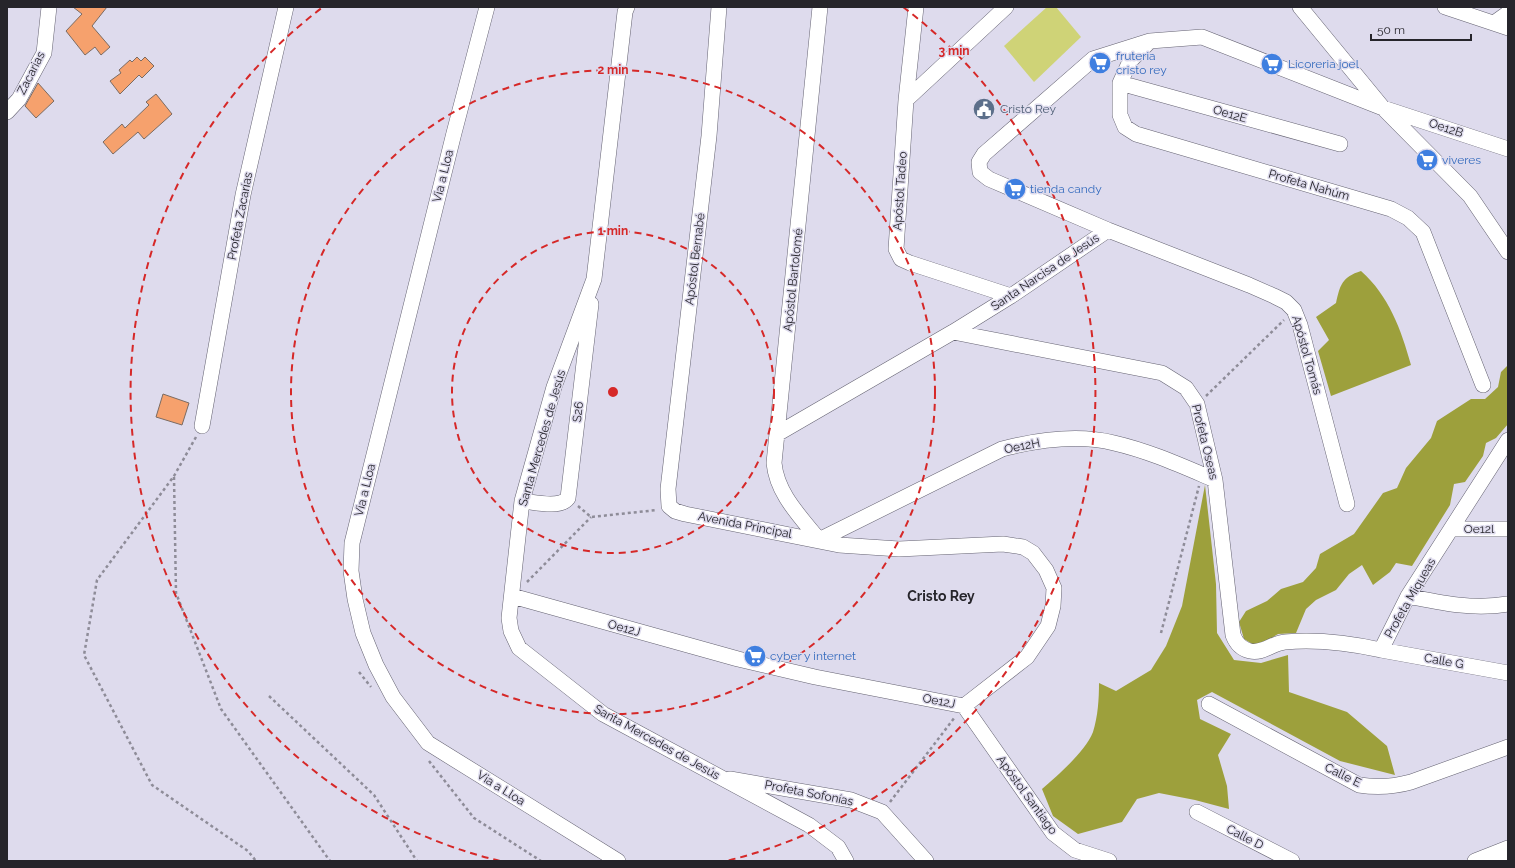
<svg xmlns="http://www.w3.org/2000/svg" width="1515" height="868" font-family="Raleway,sans-serif">
	<style>
		.green { fill: #cfd377 }
		.forest { fill: #9da03c }
		.building { fill: #f6a16d; stroke: #7b6b62 }
		.lines { fill: none; stroke-linecap: round; stroke-linejoin: round }
		.minor-casing { stroke: #656372; stroke-width: 16 }
		.path { stroke: #8e8c98; stroke-width: 2.5; stroke-dasharray: 3 3; stroke-linecap: butt }
		.minor { stroke: #fff; stroke-width: 15 }
		.ring { fill: none; stroke: #d62828; stroke-width: 2; stroke-dasharray: 7 5 }
		.labels { text-anchor: middle; stroke-width: 3; stroke-linejoin: round; paint-order: stroke }
		.shop-label { font-size: 12px; fill: #366cbe; stroke: #dedbed; text-anchor: start }
		.street-label { font-size: 12px; fill: #26252b; stroke: #dedbed }
		.service-label { font-size: 12px; fill: #4e5e75; stroke: #dedbed; text-anchor: start }
		.quarter-label { font-size: 14px; font-weight: bold; fill: #26252b; stroke: #dedbed }
		.centre { fill: #d62828; stroke: #dedbed; stroke-width: 2 }
		.ring-label { font-size: 12px; text-anchor: middle; font-weight: bold; fill: #d62828; stroke: #dedbed; stroke-width: 3; stroke-linejoin: round; paint-order: stroke }
	</style>
	<rect width="100%" height="100%" fill="#dedbed"/>
	<path class="green" d="M1047,7H1056L1081,37L1034,82L1004,46Z"/>
	<path class="forest" d="M1361,271C1389,296 1401,329 1411,365L1331,396L1318,351L1329,340L1316,317L1336,303C1340,285 1342,277 1361,271Z
		M1508,365V424L1496,438L1486,443L1483,456L1465,482L1454,484L1450,505L1412,566L1396,563L1390,572L1373,585L1362,565L1349,574L1336,590L1316,600L1306,609L1296,633L1278,634L1270,639L1254,645L1244,639L1239,622L1246,611L1267,601L1281,589L1303,582L1316,568L1320,554L1354,534L1383,493L1397,488L1406,468L1431,438L1437,421L1471,399H1485L1498,387L1501,372Z
		M1205,485L1216,584L1217,633L1234,660L1261,663L1288,655L1289,692L1347,712L1387,746L1395,775L1340,761L1212,692L1197,700L1200,719L1231,734L1218,755L1227,786L1229,809L1195,800L1159,793L1137,799L1122,822L1078,834L1053,816L1042,789C1058,775 1085,752 1093,732C1098,716 1099,699 1099,683L1116,691L1151,670L1166,646L1182,606Z"/>
	<path class="building" d="M73,7H107L92,26L110,47L101,55L95,47L85,55L66,31L82,14Z
		M137,57L141,61L145,57L154,66L142,78L139,75L120,94L110,81L121,73L119,70L130,60L132,62Z
		M38,83L54,101L36,118L25,106Z
		M156,94L172,114L144,139L138,132L113,154L103,142L122,124L125,128L149,105L146,102Z
		M163,394L189,403L182,425L156,417Z"/>
	<g class="lines">
		<g class="minor-casing">
			<path id="minor" d="M487,7L454,133L352,543L351,571L355,599L363,633L376,665L393,697L428,743L618,861
				M627,7L625,12L594,279L554,387L522,501L509,618L511,631L519,648L603,714L809,825L838,847L846,861
				M916,7L906,100L896,249L901,259L910,263L1011,296
				M1300,7L1383,108L1470,196L1508,252
				M1445,7L1508,28
				M1494,23L1508,13
				M1148,43L1130,61L1120,83V115L1125,127L1136,134L1391,209L1408,218L1423,232L1483,385
				M1120,83L1340,144
				M906,100L1006,7
				M7,112L19,99L44,53L49,7
				M953,332L1162,373L1186,388L1197,404L1215,480L1233,635C1236,643 1241,649 1250,651C1263,654 1272,643 1285,642C1318,639 1349,643 1381,650L1408,596L1508,440
				M202,426L243,195L286,7
				M777,434L953,332L1011,296L1108,230
				M522,501C534,502 560,509 568,498L591,304
				M1347,504L1300,325L1294,310L1286,302L1274,296L1249,285L1108,230L989,179L980,172L979,162L984,154L1093,59L1150,41L1202,37L1383,108L1508,149
				M1451,529H1508
				M819,540C800,516 777,494 774,463L820,7
				M819,540L1002,449C1037,440 1078,434 1114,443C1149,451 1182,466 1215,480
				M512,596L738,659L815,677L964,706L1027,657L1048,626L1053,606L1054,588L1046,570L1033,553L1023,547L1003,544L899,549L839,545L685,514L675,511L669,506L668,489L709,136L719,7
				M1408,596C1441,603 1474,610 1508,604
				M1381,650L1508,673
				M1209,704L1359,785C1378,788 1393,787 1411,782L1508,747
				M964,706L1053,833L1075,850L1109,861
				M730,779L851,800L882,812L926,861
				M1197,812L1292,861
				M1475,861L1508,848
				M1506,861L1508,860"/>
		</g>
		<path class="path" d="M1206,396L1284,320
			M196,437L174,476L97,580L84,655L152,785L248,851L256,861
			M174,477L176,593L221,709L330,861
			M578,506L591,517L657,510
			M527,582L591,517
			M1161,633L1199,486
			M359,672L371,687
			M269,696L374,795L417,861
			M429,761L474,818L541,861
			M890,802L955,717"/>
		<use href="#minor" class="minor"/>
	</g>
	<g class="ring">
		<circle cx="613" cy="392" r="161"/>
		<circle cx="613" cy="392" r="322"/>
		<path d="M500 861A482 482 0 0 1 323 7M903 7A482 482 0 0 1 726 861"/>
	</g>
	<defs>
		<g id="supermarket-disc" transform="scale(1.15)"><circle r="9.5" fill="#3f7fe0" stroke="#dedbed"/><path d="M-6-5.5h2.5l.6 2H6L4.5 2H-2.5L-4.4-4H-6ZM-1.5 3.2a1.3 1.3 0 1 0 .1 0ZM3 3.2a1.3 1.3 0 1 0 .1 0Z" fill="#fff"/></g>
		<g id="civic-disc" transform="scale(1.15)"><circle r="9.5" fill="#5c6f8a" stroke="#dedbed"/><path d="M-.6-6.5H3V-4.5H.6V-3L4-1V1h2V6H-6V1h2V-1L-.6-3ZM-1.2 2.5V6h2.4V2.5Z" fill="#fff"/></g>
	</defs>
	<g fill-rule="evenodd">
		<use href="#supermarket-disc" x="1100" y="63"/>
		<use href="#supermarket-disc" x="1272" y="64"/>
		<use href="#civic-disc" x="984" y="109"/>
		<use href="#supermarket-disc" x="1427" y="160"/>
		<use href="#supermarket-disc" x="1015" y="189"/>
		<use href="#supermarket-disc" x="755" y="656"/>
	</g>
	<g class="labels">
		<g class="shop-label">
			<text x="1116" y="60">fruteria<tspan x="1116" dy="14">cristo rey</tspan></text>
			<text x="1288" y="68">Licoreria joel</text>
			<text x="1442" y="164">viveres</text>
			<text x="1030" y="193">tienda candy</text>
			<text x="770" y="660">cyber y internet</text>
		</g>
		<g class="street-label">
			<text transform="translate(31 73) rotate(-63)" y="4">Zacarias</text>
			<text transform="translate(1230 114) rotate(16)" y="4">Oe12E</text>
			<text transform="translate(1446 128) rotate(18)" y="4">Oe12B</text>
			<text transform="translate(443 176) rotate(-76)" y="4">Via a Lloa</text>
			<text transform="translate(1309 185) rotate(16)" y="4">Profeta Nahúm</text>
			<text transform="translate(900 191) rotate(-86)" y="4">Apóstol Tadeo</text>
			<text transform="translate(240 216) rotate(-79)" y="4">Profeta Zacarías</text>
			<text transform="translate(695 259) rotate(-83)" y="4">Apóstol Bernabé</text>
			<text transform="translate(1045 272) rotate(-34)" y="4">Santa Narcisa de Jesús</text>
			<text transform="translate(793 280) rotate(-84)" y="4">Apóstol Bartolomé</text>
			<text transform="translate(1307 355) rotate(74)" y="4">Apóstol Tomás</text>
			<text transform="translate(578 412) rotate(-83)" y="4">S26</text>
			<text transform="translate(542 438) rotate(-74)" y="4">Santa Mercedes de Jesús</text>
			<text transform="translate(1205 442) rotate(76)" y="4">Profeta Oseas</text>
			<text transform="translate(1022 446) rotate(-11)" y="4">Oe12H</text>
			<text transform="translate(365 490) rotate(-76)" y="4">Via a Lloa</text>
			<text transform="translate(745 525) rotate(11)" y="4">Avenida Principal</text>
			<text x="1479" y="533">Oe12l</text>
			<text transform="translate(1410 598) rotate(-60)" y="4">Profeta Miqueas</text>
			<text transform="translate(624 628) rotate(15)" y="4">Oe12J</text>
			<text transform="translate(1444 661) rotate(10)" y="4">Calle G</text>
			<text transform="translate(939 701) rotate(11)" y="4">Oe12J</text>
			<text transform="translate(657 742) rotate(29)" y="4">Santa Mercedes de Jesús</text>
			<text transform="translate(1343 775) rotate(26)" y="4">Calle E</text>
			<text transform="translate(501 788) rotate(32)" y="4">Via a Lloa</text>
			<text transform="translate(809 793) rotate(11)" y="4">Profeta Sofonías</text>
			<text transform="translate(1027 795) rotate(54)" y="4">Apóstol Santiago</text>
			<text transform="translate(1245 837) rotate(27)" y="4">Calle D</text>
		</g>
		<g class="service-label">
			<text x="1000" y="113">Cristo Rey</text>
		</g>
		<g class="quarter-label">
			<text x="941" y="601">Cristo Rey</text>
		</g>
	</g>
	<circle cx="613" cy="392" r="6" class="centre"/>
	<g class="ring-label">
		<text x="954" y="55">3 min</text>
		<text x="613" y="74">2 min</text>
		<text x="613" y="235">1 min</text>
	</g>
	<rect width="1515" height="868" fill="none" stroke="#26252b" stroke-width="16"/>
	<path d="M1371 34v6h100v-6" fill="none" stroke="#26252b" stroke-width="2"/>
	<text x="1377" y="34" font-size="12" fill="#26252b" stroke="#dedbed" stroke-width="3" paint-order="stroke">50 m</text>
</svg>
